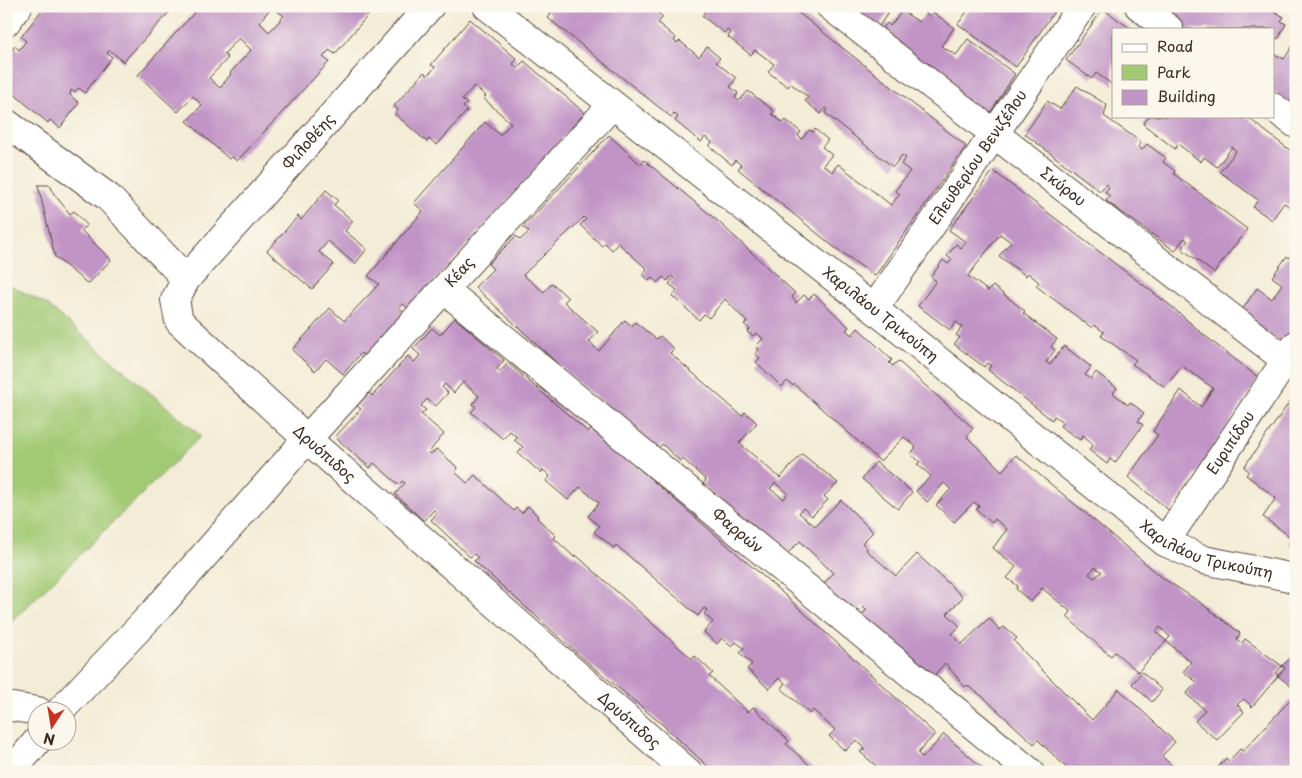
<svg xmlns="http://www.w3.org/2000/svg" width="1302" height="778" font-family="'Playpen Sans',sans-serif">
	<style>
		.green { fill: #a2ca75; stroke: #6e7a4a }
		.building { fill: #c194c6; fill-rule: evenodd }
		.lines { fill: none; stroke-linecap: round; stroke-linejoin: round }
		.street-casing { stroke: #57473a; stroke-width: 30 }
		.street { stroke: #fff; stroke-width: 28 }
		.labels { text-anchor: middle; stroke-width: 4.5; stroke-linejoin: round; paint-order: stroke }
		.street-label { font-size: 15px; fill: #3b2a1e; stroke: #fbf7ec }
	</style>
	<rect width="100%" height="100%" fill="#fbf7ec"/>
	<filter id="ink" filterUnits="userSpaceOnUse"><feTurbulence type="fractalNoise" baseFrequency=".02" numOctaves="2"/><feDisplacementMap in="SourceGraphic" scale="10" xChannelSelector="R" yChannelSelector="G"/><feConvolveMatrix kernelMatrix="1 2 1 2 8 2 1 2 1" color-interpolation-filters="sRGB"/></filter>
	<filter id="wash" filterUnits="userSpaceOnUse"><feTurbulence type="fractalNoise" baseFrequency=".0096" numOctaves="4" result="noise"/><feDisplacementMap in="SourceGraphic" scale="20" xChannelSelector="R" yChannelSelector="G"/><feGaussianBlur stdDeviation="1.12" result="paint"/><feColorMatrix in="noise" values="0 0 0 0 0 0 0 0 0 0 0 0 0 0 0 0 0 1.4 0 .05"/><feComposite in="paint" operator="in"/></filter>
	<g filter="url(#wash)">
		<rect width="100%" height="100%" fill="#f3ecd6"/>
		<path class="green" d="M6,283L46,304L201,436L6,627Z"/>
		<g id="blocks">
			<path class="building" d="M45,6H175L123,62L110,50L107,53L112,57L85,93L79,88L74,92L71,90L70,95L79,103L60,128L50,120L48,123L6,87V57L15,46L19,50L22,46L26,41L21,37Z
				M200,6H377L372,12L365,7L363,9L369,14L335,54L329,50L326,54L323,57L329,62L237,161L232,157L229,159L187,121L202,105L193,96L178,112L138,75ZM272,7L284,16L269,32L259,22ZM239,38L251,50L230,73L231,74L220,88L209,78L228,58L224,54Z
				M541,6H649L663,17L658,23L676,38L674,41L677,43L680,41L699,57L707,47L720,58L716,62L736,78L730,87L738,93L735,98L739,101L748,91L774,111L772,114L783,123L786,120L801,132L798,136L802,139L809,130L813,132L815,129L828,140L822,147L832,155L823,165L832,172L838,164L891,205L900,194L895,191L910,171L901,164L906,158L902,155L893,167L825,113L828,109L826,108L821,114L805,101L808,97L790,83L788,87L768,72L774,64L755,50L751,55L728,37L731,33L727,30L724,33L702,16L705,12L698,6H790L966,146L875,276L834,247L738,169L741,165L735,160L732,165L709,146L712,142L705,137L701,142L675,121L678,117L674,113L671,117L548,18L551,14Z
				M839,6H893L874,33Z
				M971,6H985L989,9L991,6H1058L1016,67L958,24Z
				M1157,6H1277L1274,11L1284,17L1281,21L1286,24L1278,39L1273,36V29H1178Z
				M1103,9L1131,29H1113V85L1096,73L1092,79L1066,60Z
				M902,11L919,22L926,13L930,17L933,12L954,28L941,46L956,55L968,39L1015,74L989,115L928,74L932,66L928,63L924,69L876,38L887,23L890,26Z
				M470,19L517,59L513,64L517,68L524,61L585,113L538,167L409,309L403,304L399,307L406,315L366,357L361,353L343,374L326,359L315,371L292,350L330,308L344,321L379,284L368,276L423,211L414,203L485,122L500,135L511,123L483,98L486,96L474,86L462,100L467,103L463,107L467,111L437,145L429,139L427,142L395,114L398,110L394,106L424,72L427,75L431,72L435,67L431,65Z
				M1296,41V115L1285,100L1273,91V56L1274,54L1284,59Z
				M1077,86L1107,105L1104,116L1141,142L1138,147L1142,150L1147,144L1166,158L1163,162L1175,171L1174,174L1247,229L1214,273L1182,249L1188,241L1184,238L1175,251L1106,201L1110,196L1105,192L1109,187L1106,184L1100,191L1025,134L1047,101L1060,109Z
				M1149,116H1246L1296,155V211L1284,203L1272,220L1253,207L1258,200L1220,172L1236,151L1232,147L1217,167L1204,157L1201,162L1178,144L1175,149L1143,124Z
				M609,135L641,165L644,160L720,223L795,293L792,297L796,303L804,295L809,299L814,294L849,327L846,330L852,335L858,328L892,360L889,363L893,366L898,361L973,428L967,437L1002,471L1016,455L1163,578L1201,603L1240,633L1237,639L1241,644L1245,639L1282,666L1276,673L1278,676L1252,707L1244,699L1237,704L1244,712L1217,740L1195,721L1205,710L1186,694L1197,682L1183,672L1191,662L1166,641L1170,637L1160,627L1156,632L1166,641L1138,672L1115,652L1111,656L1100,647L1067,617L1071,612L1042,588L1031,602L1016,589L1018,586L1007,578L1016,567L993,548L1007,529L995,519L992,523L976,509L979,506L974,502L954,522L936,505L951,489L944,483L927,502L916,491L931,476L917,464L920,462L911,454L916,447L904,437L880,461L794,384L793,386L787,381L782,387L756,362L760,358L755,354L759,349L756,346L763,339L757,333L753,336L747,332L750,329L744,324L747,322L725,299L709,318L704,314L699,320L672,296L677,290L669,284L674,278L672,276L667,281L663,277L657,283L652,278L649,281L643,274L647,269L618,243L612,250L605,243L602,246L580,225L586,219L584,217L523,275L544,292L552,283L568,298L564,302L598,332L589,342L599,351L625,320L632,326L635,322L656,339L660,336L674,349L670,353L742,416L745,412L757,423L739,443L780,478L802,454L838,483L824,496L828,500L812,516L803,508L799,513L815,526L841,500L873,532L862,543L867,548L866,550L896,576L917,554L963,597L947,614L960,626L952,634L962,644L989,618L1000,630L1004,627L1017,638L1014,641L1024,652L1092,720L1119,689L1175,742L1162,756L1178,772H1071L1038,740L1034,744L983,697L967,685L965,687L945,663L931,679L861,615L867,610L863,606L854,615L822,586L833,573L800,541L785,556L702,485L706,480L683,459L681,462L662,444L657,450L574,379L475,287L493,269L488,264L516,236L520,240L529,232L523,227ZM775,483L788,493L784,499L770,489ZM1095,567L1102,572L1094,578L1089,574Z
				M993,171L1171,306L1205,336L1259,378L1171,512L1128,477L1158,435L1153,431L1181,390L1201,407L1213,388L1182,366L1165,387L1132,364L1136,360L1101,336L1104,332L1094,325L1092,328L1036,286L1039,282L1028,273L1026,276L999,256L1011,242L1000,234L968,276L988,291L993,286L1025,311L1023,313L1057,339L1051,347L1055,350L1046,362L1050,365L1064,346L1091,367L1085,375L1091,379L1096,372L1117,388L1113,393L1128,405L1130,402L1144,413L1138,421L1143,425L1115,463L1110,459L1107,464L1089,450L1093,444L1083,435L1080,440L1060,426L1063,422L1054,416L1052,420L988,370L991,366L987,363L984,367L954,344L960,338L956,335L962,327L956,322L950,330L918,306L936,281L931,277L943,260L948,264L952,260L947,256L956,244L961,248L966,242L949,230Z
				M38,185H50L54,194L70,214L74,211L87,225L81,230L111,260L88,284L55,257Z
				M326,190L338,200L334,205L353,221L345,231L367,249L355,264L328,241L319,252L334,264L312,289L267,251L298,216L301,220Z
				M1296,248V324L1283,345L1251,322L1254,318L1242,310L1257,288L1272,299L1282,284L1272,277L1287,256L1289,258Z
				M455,318L504,360L497,369L500,372L508,363L588,432L592,428L786,596L935,734L918,753L923,758L944,734L987,772H883L860,752L865,748L856,740L845,751L829,736L835,730L813,710L810,714L781,688L785,683L779,678L769,689L747,669L752,664L740,653L744,648L736,642L732,646L722,638L717,644L704,632L713,622L704,614L707,610L704,608L698,616L616,545L614,548L594,532L599,526L588,516L599,503L580,487L568,500L546,481L550,476L543,470L541,473L518,453L523,447L514,440L517,437L510,431L503,439L471,412L476,407L473,404L479,396L463,382L454,393L445,384L442,387L448,393L436,406L427,399L421,406L426,410L421,414L444,434L429,452L431,454L437,449L458,468L455,472L467,483L475,475L514,511L516,508L522,513L528,506L538,516L537,518L556,536L554,538L574,557L576,555L692,659L695,656L713,673L709,676L748,712L753,707L789,741L786,744L817,772H714L663,725L586,661L474,561L478,558L474,554L470,557L431,520L437,513L434,510L424,521L395,494L405,483L402,481L399,485L374,463L370,468L335,437L361,409L357,406L369,393L372,396L408,356L414,362L416,360L420,355L413,349L432,328L440,335Z
				M1291,400L1296,404V548L1289,543L1293,539L1288,535L1263,517L1276,498L1246,475L1249,471L1244,467Z
				M876,462L912,492L898,509L862,479Z
				M1296,653V690L1278,676L1285,668L1282,666Z
				M1142,672L1162,690L1152,702L1132,684Z
				M1290,700L1296,705V772H1214L1226,758L1229,761L1240,749L1243,751Z"/>
		</g>
	</g>
	<g filter="url(#ink)">
		<use href="#blocks" fill-opacity="0" stroke="#57473a" stroke-width="1"/>
		<g class="lines">
			<g class="street-casing">
				<g id="street">
					<path id="s1" d="M487,6L874,309L1165,542L1204,560L1289,577L1296,580"/>
					<path id="s2" d="M830,6L1296,368"/>
					<path d="M1139,6L1169,29"/>
					<path d="M6,22L18,6"/>
					<path d="M1273,107L1296,124"/>
					<path id="s3" d="M6,123L108,197L186,279L175,300L179,321L307,439L688,772"/>
					<path id="s4" d="M186,279L430,6"/>
					<path id="s5" d="M445,290L1030,772"/>
					<path id="s6" d="M874,309L1082,6"/>
					<path id="s7" d="M1165,542L1296,345"/>
					<path d="M6,706L38,711"/>
					<path id="s8" d="M61,710L157,609L307,439L612,105"/>
					<path d="M11,772L38,740"/>
				</g>
			</g>
			<use href="#street" class="street"/>
		</g>
	</g>
	<g class="labels">
		<g class="street-label">
			<text dy="5" stroke="none"><textPath href="#s4" startOffset="184">Φιλοθέης</textPath></text>
			<text dy="5" stroke="none"><textPath href="#s6" startOffset="184">Ελευθερίου Βενιζέλου</textPath></text>
			<text dy="5" stroke="none"><textPath href="#s2" startOffset="295">Σκύρου</textPath></text>
			<text dy="5" stroke="none"><textPath href="#s8" startOffset="592">Κέας</textPath></text>
			<text dy="5" stroke="none"><textPath href="#s1" startOffset="500">Χαριλάου Τρικούπη</textPath></text>
			<text dy="5" stroke="none"><textPath href="#s7" startOffset="119">Ευριπίδου</textPath></text>
			<text dy="5" stroke="none"><textPath href="#s3" startOffset="481">Δρυόπιδος</textPath></text>
			<text dy="5" stroke="none"><textPath href="#s5" startOffset="379">Φαρρών</textPath></text>
			<text dy="5" stroke="none"><textPath href="#s1" startOffset="906">Χαριλάου Τρικούπη</textPath></text>
			<text dy="5" stroke="none"><textPath href="#s3" startOffset="886">Δρυόπιδος</textPath></text>
		</g>
	</g>
	<rect width="1302" height="778" fill="none" stroke="#fbf7ec" stroke-width="25"/>
	<rect x="1112" y="28" width="162" height="90" fill="#fbf7ec" stroke="#aea59a"/>
	<rect x="1122" y="44" width="25" height="8" fill="#ffffff" stroke="#aea59a"/>
	<text x="1157" y="52" font-size="15" fill="#3b2a1e">Road</text>
	<rect x="1122" y="65" width="25" height="15" fill="#a2ca75" stroke="#aea59a"/>
	<text x="1157" y="78" font-size="15" fill="#3b2a1e">Park</text>
	<rect x="1122" y="90" width="25" height="15" fill="#c194c6" stroke="#aea59a"/>
	<text x="1157" y="102" font-size="15" fill="#3b2a1e">Building</text>
	<g transform="translate(52 726) rotate(192)"><circle r="24" fill="#fbf7ec" stroke="#aea59a"/>
	<path d="M0-4L9 19L0 12L-9 19Z" fill="#c8321e"/>
	<text y="-8" font-size="14" font-weight="bold" text-anchor="middle" fill="#3b2a1e">N</text>
	</g>
</svg>
